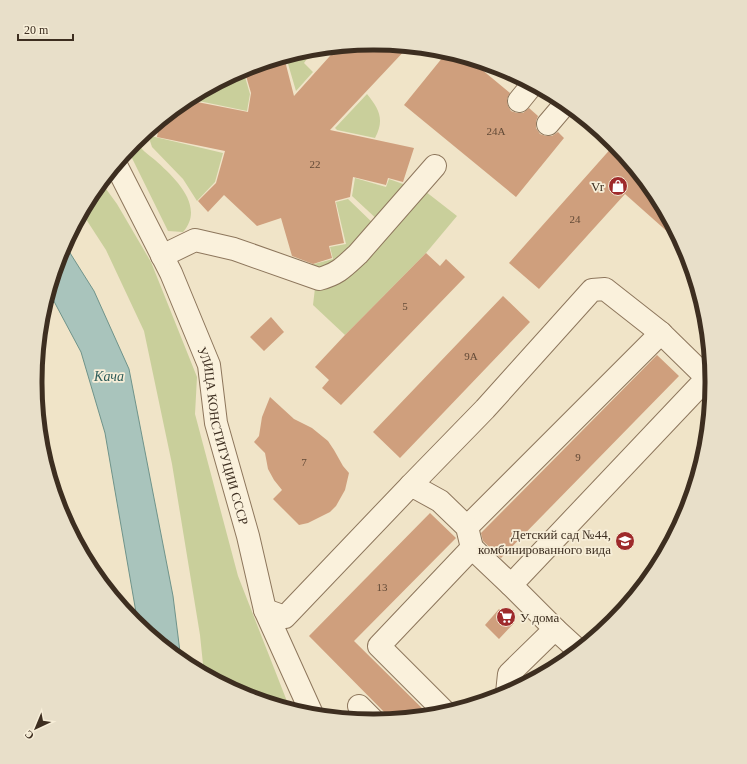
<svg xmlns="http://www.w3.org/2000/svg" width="747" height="764" font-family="Georgia,serif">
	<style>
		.green { fill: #c9cf9b }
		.water { fill: #a9c4bc; stroke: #6f938a }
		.building { fill: #cf9f7d }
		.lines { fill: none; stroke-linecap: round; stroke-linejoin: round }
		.minor-casing { stroke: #8d765c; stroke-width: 24 }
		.minor { stroke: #faf1dc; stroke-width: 22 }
		.labels { text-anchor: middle; stroke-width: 3.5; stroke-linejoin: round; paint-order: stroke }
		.number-label { font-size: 11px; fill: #624a37 }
		.poi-label { font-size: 13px; fill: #3d2e20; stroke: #f7eed8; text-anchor: end }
		.street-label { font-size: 13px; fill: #3d2e20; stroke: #f7eed8 }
		.water-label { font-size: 14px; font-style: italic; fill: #2f5d5a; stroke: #f7eed8 }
		.rim { fill: none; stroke: #3d2e20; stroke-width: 5 }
	</style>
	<rect width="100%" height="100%" fill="#f0e4c8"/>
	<path class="green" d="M314,49L304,63L313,72L296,91L286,57Z
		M243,70L250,94L247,111L189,99Z
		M367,94C379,109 385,119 375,138L337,130L335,128Z
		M151,136L223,153L215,182L197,201L183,179L152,147L150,141Z
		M137,140C139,149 149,155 155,160C174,177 206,206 183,232L168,231L128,150Z
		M355,178L386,187L389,179L403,184L409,189L381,223L352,196Z
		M101,182L117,204L151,262L197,377L195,414L238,576L290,709L244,695L204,674L200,635L172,464L144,331L106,250L82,213L92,194Z
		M421,188L457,216L426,253L345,335L313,305L315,288Z
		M348,199L377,227L330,271L299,268L333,259L330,247L346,244L336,202Z"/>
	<path class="water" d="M65,245L94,291L129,369L173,596L181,660L138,624L105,433L81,352L49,292L61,252Z"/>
	<path class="building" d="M374,44L408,47L330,130L414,148L403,182L388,178L386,185L353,177L350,197L335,201L344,243L329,246L332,258L313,264L292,256L281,218L257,226L224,195L208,212L198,201L216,183L225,151L157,137L160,121L187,100L248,112L251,93L244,69L284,57L294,96L338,47Z
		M447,52L469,59L510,93L507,99L508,106L511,111L517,113H523L529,108L538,116L536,121V128L540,134L546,136H552L558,132L564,138L516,197L404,105Z
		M614,145L655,194L680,241L679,242L625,194L539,289L509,263Z
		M426,253L440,266L446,259L465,277L341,405L322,388L329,380L315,367L345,335Z
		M503,296L530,322L400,458L373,432Z
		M271,317L284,332L264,351L250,337Z
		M657,355L679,376L501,558L483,541L481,533Z
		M270,397L294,419L312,428L328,441L334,450L343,466L349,473L345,490L336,506L330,512L308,523L299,525L273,499L282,490L274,480L268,469L265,453L254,442L259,436L262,417Z
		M430,513L456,538L354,641L429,715L391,719L309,636Z
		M499,609L514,623L499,639L485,625Z"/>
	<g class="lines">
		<g class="minor-casing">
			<g id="minor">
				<path d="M519,101L532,85"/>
				<path d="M548,124L565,104"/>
				<path id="s1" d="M116,165L171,273L209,365L216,423L248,536L265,610L312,714"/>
				<path d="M162,256L195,240L234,249L319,279C338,274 344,267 358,254L435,166"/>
				<path d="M411,485L485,409L592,290L605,289L661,333L707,378L511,585L555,629"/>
				<path d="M467,527L661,333"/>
				<path d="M265,610L285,617L411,485L440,501L467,527L472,548"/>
				<path d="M507,693L509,674L555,629L578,650"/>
				<path d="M359,706L373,720"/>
				<path d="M445,712L379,646L472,548L511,585"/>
			</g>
		</g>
		<use href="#minor" class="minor"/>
	</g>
	<defs>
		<g id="shop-disc" transform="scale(1)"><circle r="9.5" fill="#9e2a2b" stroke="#f7eed8"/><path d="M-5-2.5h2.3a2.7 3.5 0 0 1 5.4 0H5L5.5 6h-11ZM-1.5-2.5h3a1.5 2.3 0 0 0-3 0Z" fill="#fff"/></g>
		<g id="school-disc" transform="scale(1)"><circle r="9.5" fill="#9e2a2b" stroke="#f7eed8"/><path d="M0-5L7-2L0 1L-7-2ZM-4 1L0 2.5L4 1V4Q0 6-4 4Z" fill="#fff"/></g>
		<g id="supermarket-disc" transform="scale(1)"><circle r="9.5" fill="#9e2a2b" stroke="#f7eed8"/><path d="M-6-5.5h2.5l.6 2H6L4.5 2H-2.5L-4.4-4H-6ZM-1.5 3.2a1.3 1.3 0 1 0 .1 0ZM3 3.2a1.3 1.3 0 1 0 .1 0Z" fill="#fff"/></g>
	</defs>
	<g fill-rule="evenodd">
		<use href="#shop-disc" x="618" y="186"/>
		<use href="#school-disc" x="625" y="541"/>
		<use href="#supermarket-disc" x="506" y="617"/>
	</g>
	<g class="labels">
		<g class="number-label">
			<text x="496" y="135">24А</text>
			<text x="315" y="168">22</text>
			<text x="575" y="223">24</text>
			<text x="405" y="310">5</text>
			<text x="471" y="360">9А</text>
			<text x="578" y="461">9</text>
			<text x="304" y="466">7</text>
			<text x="382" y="591">13</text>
		</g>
		<g class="poi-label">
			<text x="604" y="191">Vr</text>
			<text x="611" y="539">Детский сад №44,<tspan x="611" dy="15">комбинированного вида</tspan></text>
			<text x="520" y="622" text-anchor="start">У дома</text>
		</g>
		<g class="street-label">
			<text dy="5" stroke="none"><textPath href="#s1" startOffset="293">УЛИЦА КОНСТИТУЦИИ СССР</textPath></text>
		</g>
		<g class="water-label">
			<text x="109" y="381">Кача</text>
		</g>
	</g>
	<path d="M0 0H747V764H0ZM373 50H374A331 331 0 0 1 705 381V383A331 331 0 0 1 374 714H373A331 331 0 0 1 42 383V381A331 331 0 0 1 373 50Z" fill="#e8dfc9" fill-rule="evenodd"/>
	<path class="rim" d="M373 50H374A331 331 0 0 1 705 381V383A331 331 0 0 1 374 714H373A331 331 0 0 1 42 383V381A331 331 0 0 1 373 50Z"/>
	<g transform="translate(36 728) rotate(224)" stroke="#f7eed8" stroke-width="3" paint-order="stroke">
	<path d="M0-3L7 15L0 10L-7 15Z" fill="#3d2e20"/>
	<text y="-6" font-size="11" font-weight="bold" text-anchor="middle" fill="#3d2e20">С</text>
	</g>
	<path d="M18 34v6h55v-6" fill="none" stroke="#3d2e20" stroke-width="2"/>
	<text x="24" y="34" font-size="12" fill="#3d2e20" stroke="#f7eed8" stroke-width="3" paint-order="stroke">20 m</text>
</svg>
